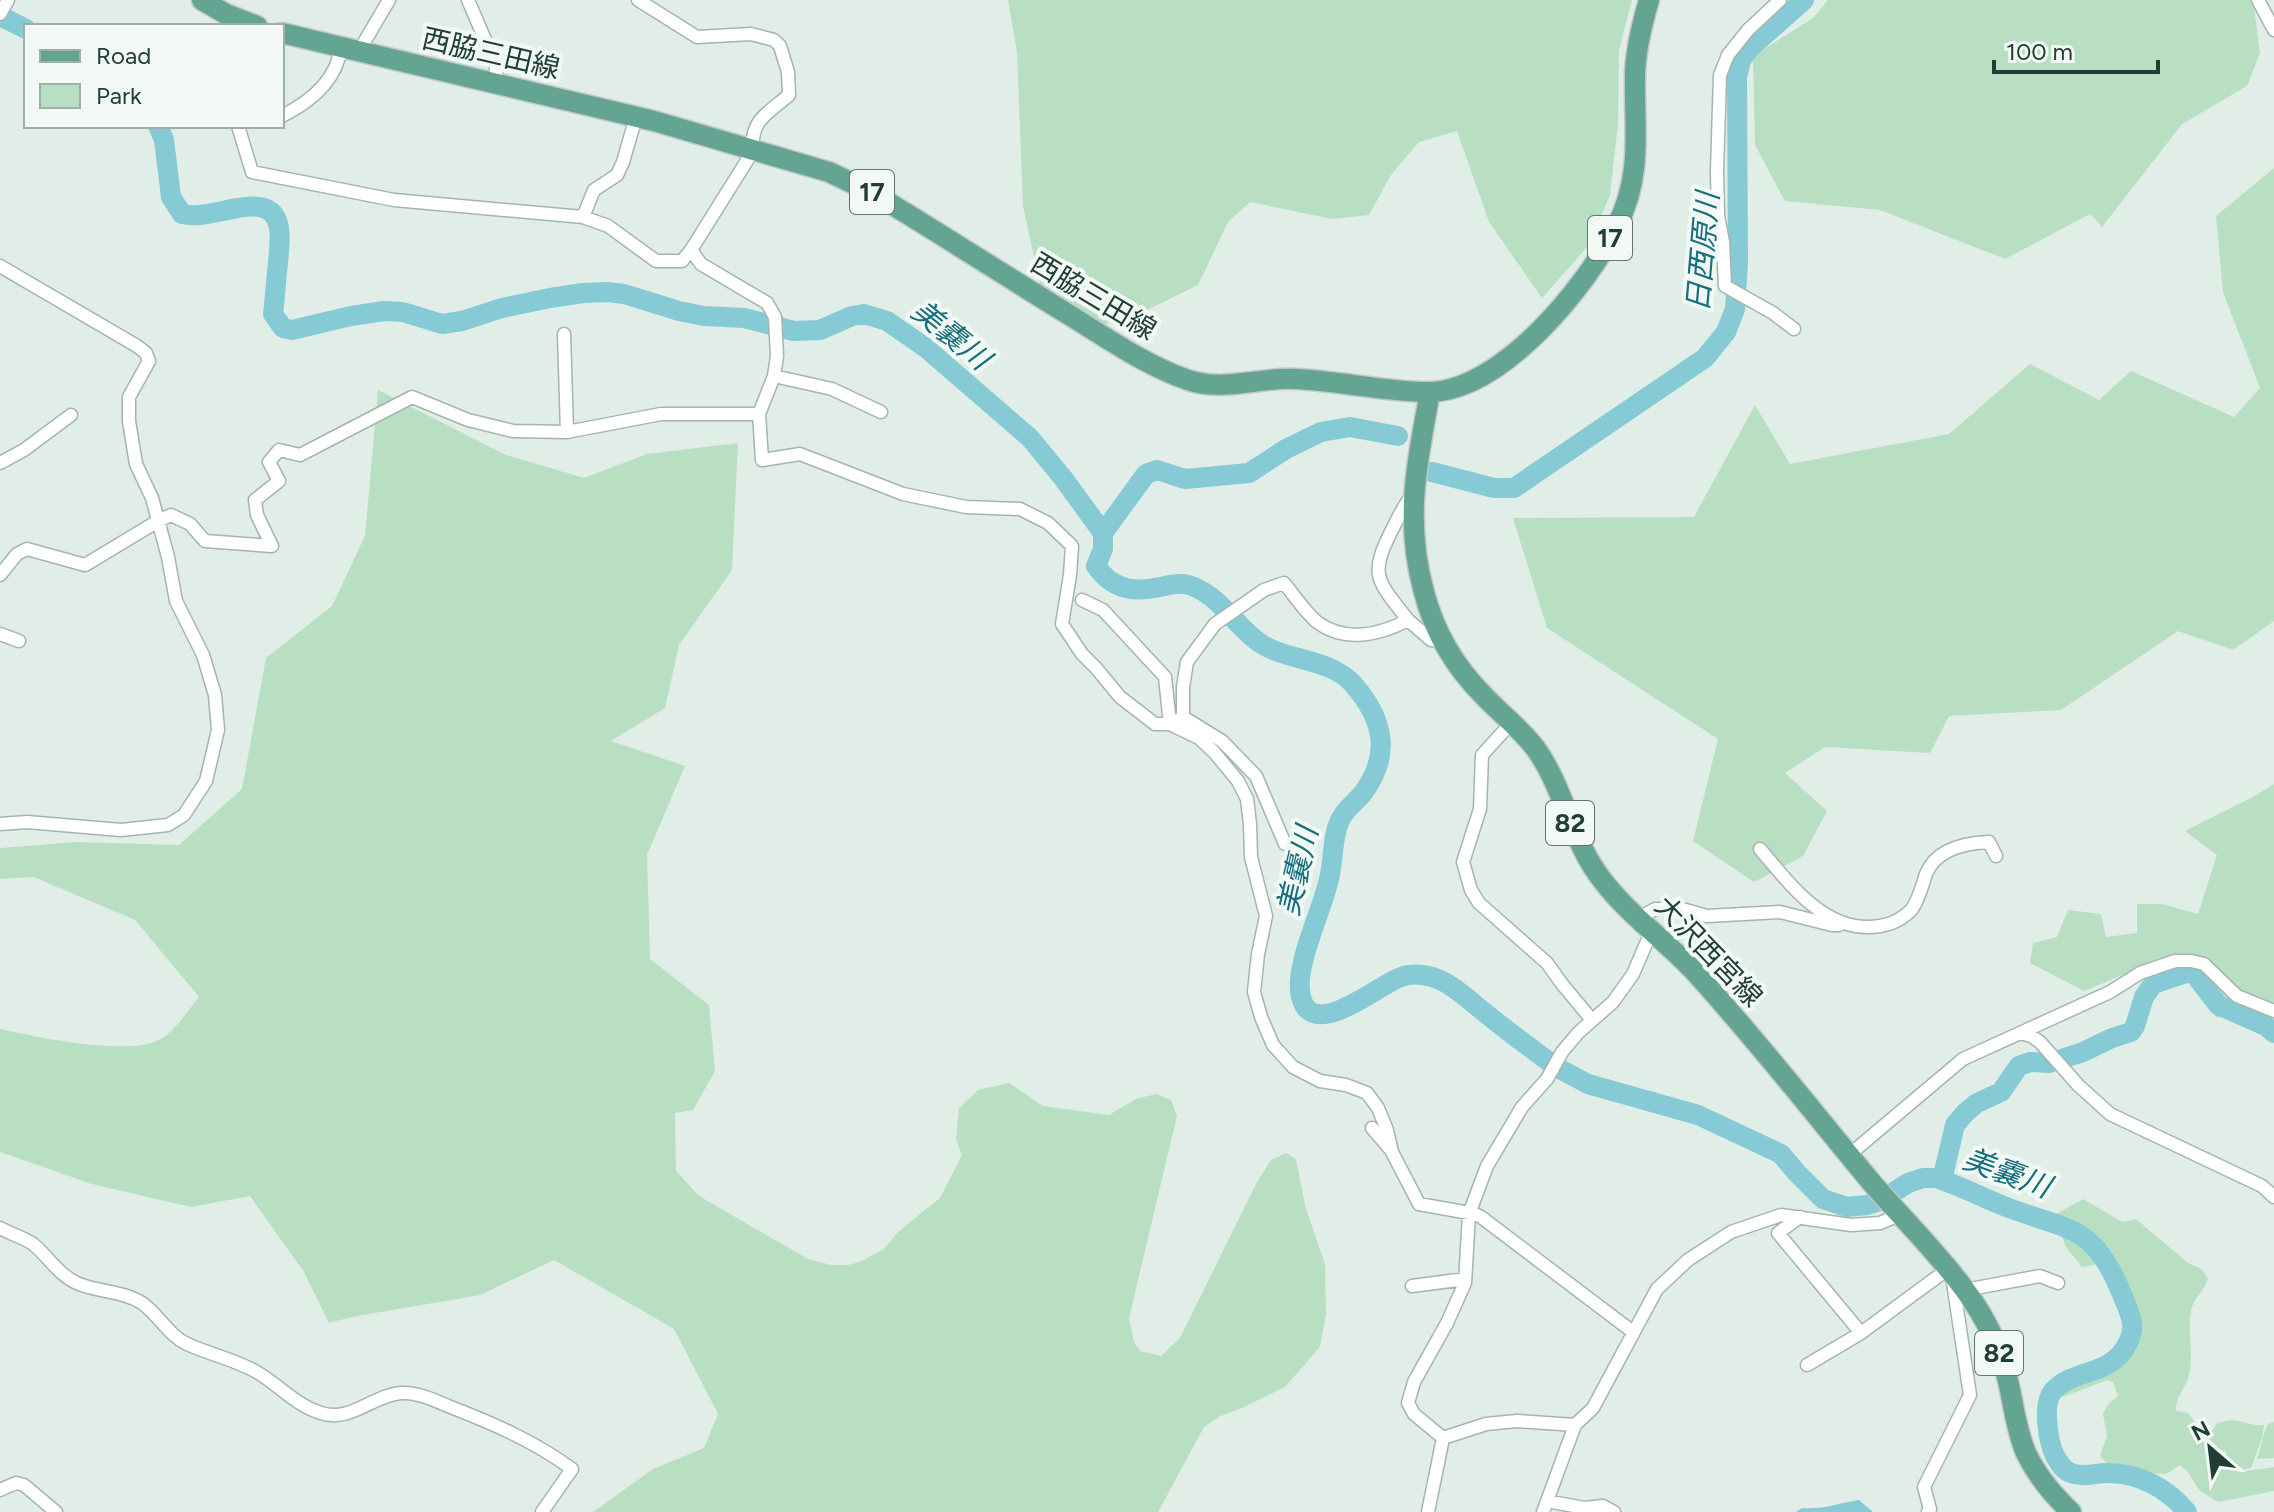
<svg xmlns="http://www.w3.org/2000/svg" width="2274" height="1512" font-family="Figtree,'Noto Sans JP',sans-serif">
	<style>
		.green { fill: #b9dfc2 }
		.water { fill: #86cad5 }
		.lines { fill: none; stroke-linecap: round; stroke-linejoin: round }
		.river { stroke: #86cad5; stroke-width: 20 }
		.minor-casing { stroke: #a4b5ae; stroke-width: 15 }
		.primary-casing { stroke: #c1c9c7; stroke-width: 23 }
		.minor { stroke: #fff; stroke-width: 12 }
		.primary { stroke: #64a492; stroke-width: 20 }
		.labels { text-anchor: middle; stroke-width: 8; stroke-linejoin: round; paint-order: stroke }
		.shield { fill: #f2f9f5; stroke: #60766f; stroke-width: 2 }
		.shield-label { font-size: 26px; font-weight: bold; fill: #213e36 }
		.street-label { font-size: 28px; fill: #213e36; stroke: #f2f9f5 }
		.water-label { font-size: 30px; font-style: italic; fill: #176f7d; stroke: #f2f9f5 }
	</style>
	<rect width="100%" height="100%" fill="#e1ede7"/>
	<path class="green" d="M1008,0H1632L1619,50L1618,123L1610,195L1589,245L1542,298L1489,222L1457,131L1419,142L1391,175L1369,215L1332,219L1250,202L1228,222L1198,285L1141,313L1102,325L1040,285L1023,206L1017,52Z
		M1828,0H2253L2260,53L2247,86L2182,124L2102,227L2090,214L2005,259L1880,210L1785,201L1755,145L1753,56L1813,18Z
		M2274,168V621L2233,650L2178,631L2061,710L1949,716L1930,753L1825,747L1785,773L1827,811L1803,856L1754,882L1693,841L1718,739L1547,628L1513,518L1694,517L1755,405L1790,464L1949,434L2030,364L2099,400L2131,371L2234,417L2260,388L2223,292L2216,216Z
		M378,390L506,455L584,478L647,454L738,443L732,570L679,645L665,708L611,741L685,766L647,855L650,959L709,1005L715,1071L693,1110L675,1113L676,1171L699,1196L808,1259L831,1265H849L864,1260L884,1249L899,1231L940,1198L962,1155L956,1139L959,1108L978,1090L1009,1083L1043,1106L1109,1115L1136,1099L1156,1094L1171,1100L1177,1116L1129,1318L1134,1342L1140,1351L1161,1356L1180,1338L1257,1182L1271,1160L1286,1153L1296,1159L1306,1209L1325,1264L1326,1314L1320,1347L1285,1387L1242,1408L1220,1416L1204,1427L1158,1512H593L653,1469L704,1448L718,1414L674,1329L554,1260L480,1295L352,1317L329,1323L304,1272L250,1196L191,1207L92,1184L0,1152V1029C37,1037 128,1057 161,1039C176,1030 188,1010 199,997L135,920L34,877L0,879V848L75,842L179,845L242,789L266,658L332,606L365,536Z
		M2274,784V1018L2216,1017L2191,981L2160,985L2127,973L2084,991L2030,963L2033,943L2057,937L2068,910L2101,914L2106,937L2137,933V904H2162L2198,914L2217,855L2185,831L2251,798Z
		M2083,1199L2122,1222L2136,1219L2188,1263L2200,1268L2208,1278C2205,1291 2193,1298 2191,1311C2187,1332 2194,1352 2189,1375C2186,1388 2175,1397 2176,1411L2188,1413L2229,1469L2240,1472L2274,1467V1491L2218,1502L2199,1490L2188,1472L2180,1465L2166,1474L2146,1473L2109,1466L2100,1456L2107,1436L2103,1414L2108,1404L2118,1396L2113,1382L2107,1380L2063,1397L2060,1390C2075,1382 2091,1379 2106,1371C2123,1361 2141,1342 2136,1321C2133,1306 2108,1276 2098,1264L2082,1267L2066,1247L2061,1234L2050,1229L2053,1216Z
		M2231,1420C2243,1421 2252,1426 2264,1425L2262,1438L2251,1468L2242,1470L2229,1466L2226,1452L2218,1448L2208,1437L2217,1423Z
		M2274,1422V1458L2257,1459C2261,1449 2263,1431 2269,1423Z"/>
	<path class="water" d="M1859,1500L1873,1512H1796L1802,1508C1822,1510 1839,1503 1859,1500Z"/>
	<g class="lines">
		<path class="river" d="M0,16L26,29
			M158,126L164,140L171,197L182,214C200,218 219,211 238,208C285,199 281,230 278,263C276,280 275,297 273,314L283,328L292,330L351,316L384,311L403,312L442,324L462,321L502,308L550,298L583,293L608,292L624,294L679,311L704,316L744,318L794,331L820,330L852,316L864,314L887,321L926,348L1030,438L1063,478L1103,533V549L1096,566C1110,586 1129,593 1154,588C1164,587 1173,583 1184,584C1215,589 1235,626 1260,643C1286,661 1330,658 1353,684C1383,718 1392,754 1363,793C1356,802 1345,809 1340,820C1332,837 1334,856 1330,874C1325,906 1293,965 1301,997C1313,1044 1382,981 1404,976C1415,973 1430,975 1440,980C1456,987 1470,1001 1484,1012C1507,1031 1532,1049 1556,1067L1588,1084L1698,1115L1781,1154L1796,1172L1823,1199L1847,1207L1867,1205L1880,1201L1908,1183L1923,1178H1936C1961,1186 1985,1199 2009,1208C2074,1232 2095,1226 2123,1297C2131,1316 2138,1328 2125,1348C2108,1376 2073,1369 2053,1391C2042,1404 2048,1441 2055,1456C2059,1463 2063,1470 2071,1473C2083,1478 2095,1473 2107,1473C2139,1473 2167,1488 2187,1512
			M1432,472L1494,488H1514L1705,358L1726,332L1735,309L1738,262L1737,78L1741,60L1751,47L1804,0
			M1103,533L1146,474L1157,470L1185,479L1249,473L1286,449L1321,432L1350,427L1398,436
			M1942,1180L1955,1125L1965,1113L1977,1103L2001,1092L2019,1066L2030,1062L2049,1063L2083,1052L2112,1038L2131,1032L2135,1026L2144,997L2153,984L2192,971L2218,1005L2266,1026L2274,1033"/>
		<g class="minor-casing">
			<path id="minor" d="M468,0L496,65V83
				M638,0L697,37L751,34L774,40L780,46L788,72L789,95C767,114 750,120 753,151L691,250L701,264L767,303L775,317L777,356L774,376L759,414L762,460L800,454L903,494L966,507L1020,509L1048,523L1072,546L1070,575L1062,624L1082,654L1096,668L1120,697L1155,724H1170L1199,738L1214,752L1238,781L1247,799L1250,824L1251,857L1266,916L1258,954L1254,992L1261,1017L1273,1045L1293,1067L1320,1081L1346,1085L1367,1093L1378,1108L1387,1130L1392,1152L1419,1204L1475,1214L1481,1217L1633,1332
				M1780,0L1748,30L1728,55L1720,75L1717,171L1718,215L1723,242L1725,286L1773,313L1794,329
				M2258,0L2274,30
				M0,14L8,0
				M359,51L389,0
				M282,116C310,102 337,80 341,47
				M238,126L252,172L394,200L583,217L608,226L656,261H682L691,250
				M583,217L594,190L617,175L623,162L636,117
				M0,266L137,346L146,353L149,361L129,397V421L136,464L152,498L168,557L176,601L203,655L215,695L218,730L206,781L184,815L168,825L121,830L27,822L0,824
				M564,334L567,432
				M774,376L832,389L881,412
				M0,463L24,450L71,415
				M0,575L17,554L27,549L85,565L158,521L171,515L190,524L205,541L272,546L257,515L255,500L279,481L269,462L279,450L300,455L412,397L468,420L513,431L567,432L661,414H759
				M1082,600L1103,610L1165,677L1170,724
				M1408,620C1377,580 1368,576 1393,528C1399,516 1404,504 1413,495
				M0,634L19,641
				M1183,717L1222,741L1256,776L1285,844
				M1512,722L1482,755L1480,809L1463,862L1471,890L1479,903L1547,963L1562,984L1592,1020
				M1170,724L1183,717V687L1187,662L1215,624L1264,590L1284,583C1294,595 1305,612 1317,622C1345,643 1380,635 1408,620L1431,640L1442,641
				M1760,849C1790,884 1826,935 1880,926C1892,924 1904,918 1912,909C1919,899 1922,886 1926,874C1936,849 1965,843 1989,842L1996,856
				M1639,918L1655,909H1682L1707,916L1780,912L1832,925H1839L1840,923
				M2020,1033L2031,1036L2040,1042L2078,1085L2110,1114L2262,1186L2274,1197
				M1372,1128L1391,1150
				M1849,1155L1963,1059L2110,992L2140,973L2175,961H2191L2204,964L2237,996L2274,1011
				M1800,1217L1778,1233L1861,1333
				M0,1228C10,1234 23,1237 33,1244C48,1256 59,1276 79,1284C99,1292 123,1291 142,1303C159,1315 168,1335 187,1344C209,1354 233,1359 255,1371C278,1384 295,1405 321,1413C350,1423 373,1395 401,1393C417,1392 434,1400 448,1406C492,1423 534,1441 572,1469L542,1512
				M1412,1286L1465,1279
				M1965,1290L2040,1276L2058,1283
				M1807,1365L1861,1333L1948,1269
				M1443,1438L1414,1414L1408,1403L1414,1382L1447,1323L1465,1283L1469,1214L1487,1166L1522,1107L1547,1079L1562,1052L1578,1033L1613,1002L1633,974L1652,930
				M0,1490L16,1483L24,1485L56,1512
				M1547,1501L1584,1508L1603,1506L1614,1512
				M1428,1512L1443,1438L1486,1424L1517,1421L1575,1425L1593,1408L1657,1289L1688,1260L1731,1232L1781,1215L1851,1225L1880,1223L1899,1215
				M1543,1512L1575,1425
				M1928,1512L1930,1509L1924,1487L1970,1395L1952,1276"/>
		</g>
		<g class="primary-casing">
			<path id="primary" d="M202,0L226,14L257,26
				M282,33L654,121L829,172L871,192C938,232 1004,275 1071,316C1108,339 1147,366 1188,380C1223,392 1260,377 1296,379C1339,381 1387,392 1429,392C1502,391 1587,286 1617,226C1643,173 1634,132 1635,77C1635,52 1642,24 1649,0
				M1430,392C1417,463 1404,520 1424,592C1434,631 1455,667 1484,696C1501,714 1521,729 1536,749C1565,790 1571,841 1603,881C1629,915 1665,940 1694,971C1756,1039 1813,1112 1872,1183C1903,1219 1937,1252 1965,1290C1985,1317 2001,1349 2008,1381C2014,1406 2016,1430 2026,1453C2037,1476 2053,1495 2071,1512"/>
		</g>
		<use href="#minor" class="minor"/>
		<use href="#primary" class="primary"/>
	</g>
	<g class="labels">
		<g class="shield">
			<rect x="850" y="170" width="44" height="44" rx="6"/>
			<rect x="1588" y="216" width="44" height="44" rx="6"/>
			<rect x="1546" y="801" width="48" height="44" rx="6"/>
			<rect x="1975" y="1331" width="48" height="44" rx="6"/>
		</g>
		<g class="shield-label">
			<text x="872" y="201">17</text>
			<text x="1610" y="247">17</text>
			<text x="1570" y="832">82</text>
			<text x="1999" y="1362">82</text>
		</g>
		<g class="street-label">
			<text transform="translate(491 53) rotate(13)" y="10">西脇三田線</text>
			<text transform="translate(1094 296) rotate(31)" y="10">西脇三田線</text>
			<text transform="translate(1709 951) rotate(46)" y="10">大沢西宮線</text>
		</g>
		<g class="water-label">
			<text transform="translate(1703 252) rotate(-85)" y="10">日西原川</text>
			<text transform="translate(951 335) rotate(39)" y="10">美嚢川</text>
			<text transform="translate(1298 871) rotate(-77)" y="10">美嚢川</text>
			<text transform="translate(2007 1173) rotate(20)" y="10">美嚢川</text>
		</g>
	</g>
	<rect x="24" y="24" width="260" height="104" fill="#f2f9f5" stroke="#9eaea9" stroke-width="2"/>
	<rect x="40" y="50" width="40" height="12" fill="#64a492" stroke="#9eaea9" stroke-width="2"/>
	<text x="96" y="64" font-size="24" fill="#213e36">Road</text>
	<rect x="40" y="84" width="40" height="24" fill="#b9dfc2" stroke="#9eaea9" stroke-width="2"/>
	<text x="96" y="104" font-size="24" fill="#213e36">Park</text>
	<g transform="translate(2210 1448) rotate(332)" stroke="#f2f9f5" stroke-width="6" paint-order="stroke">
	<path d="M0-6L14 30L0 20L-14 30Z" fill="#213e36"/>
	<text y="-12" font-size="22" font-weight="bold" text-anchor="middle" fill="#213e36">N</text>
	</g>
	<path d="M1994 60v12h164v-12" fill="none" stroke="#213e36" stroke-width="4"/>
	<text x="2006" y="60" font-size="24" fill="#213e36" stroke="#f2f9f5" stroke-width="6" paint-order="stroke">100 m</text>
</svg>
